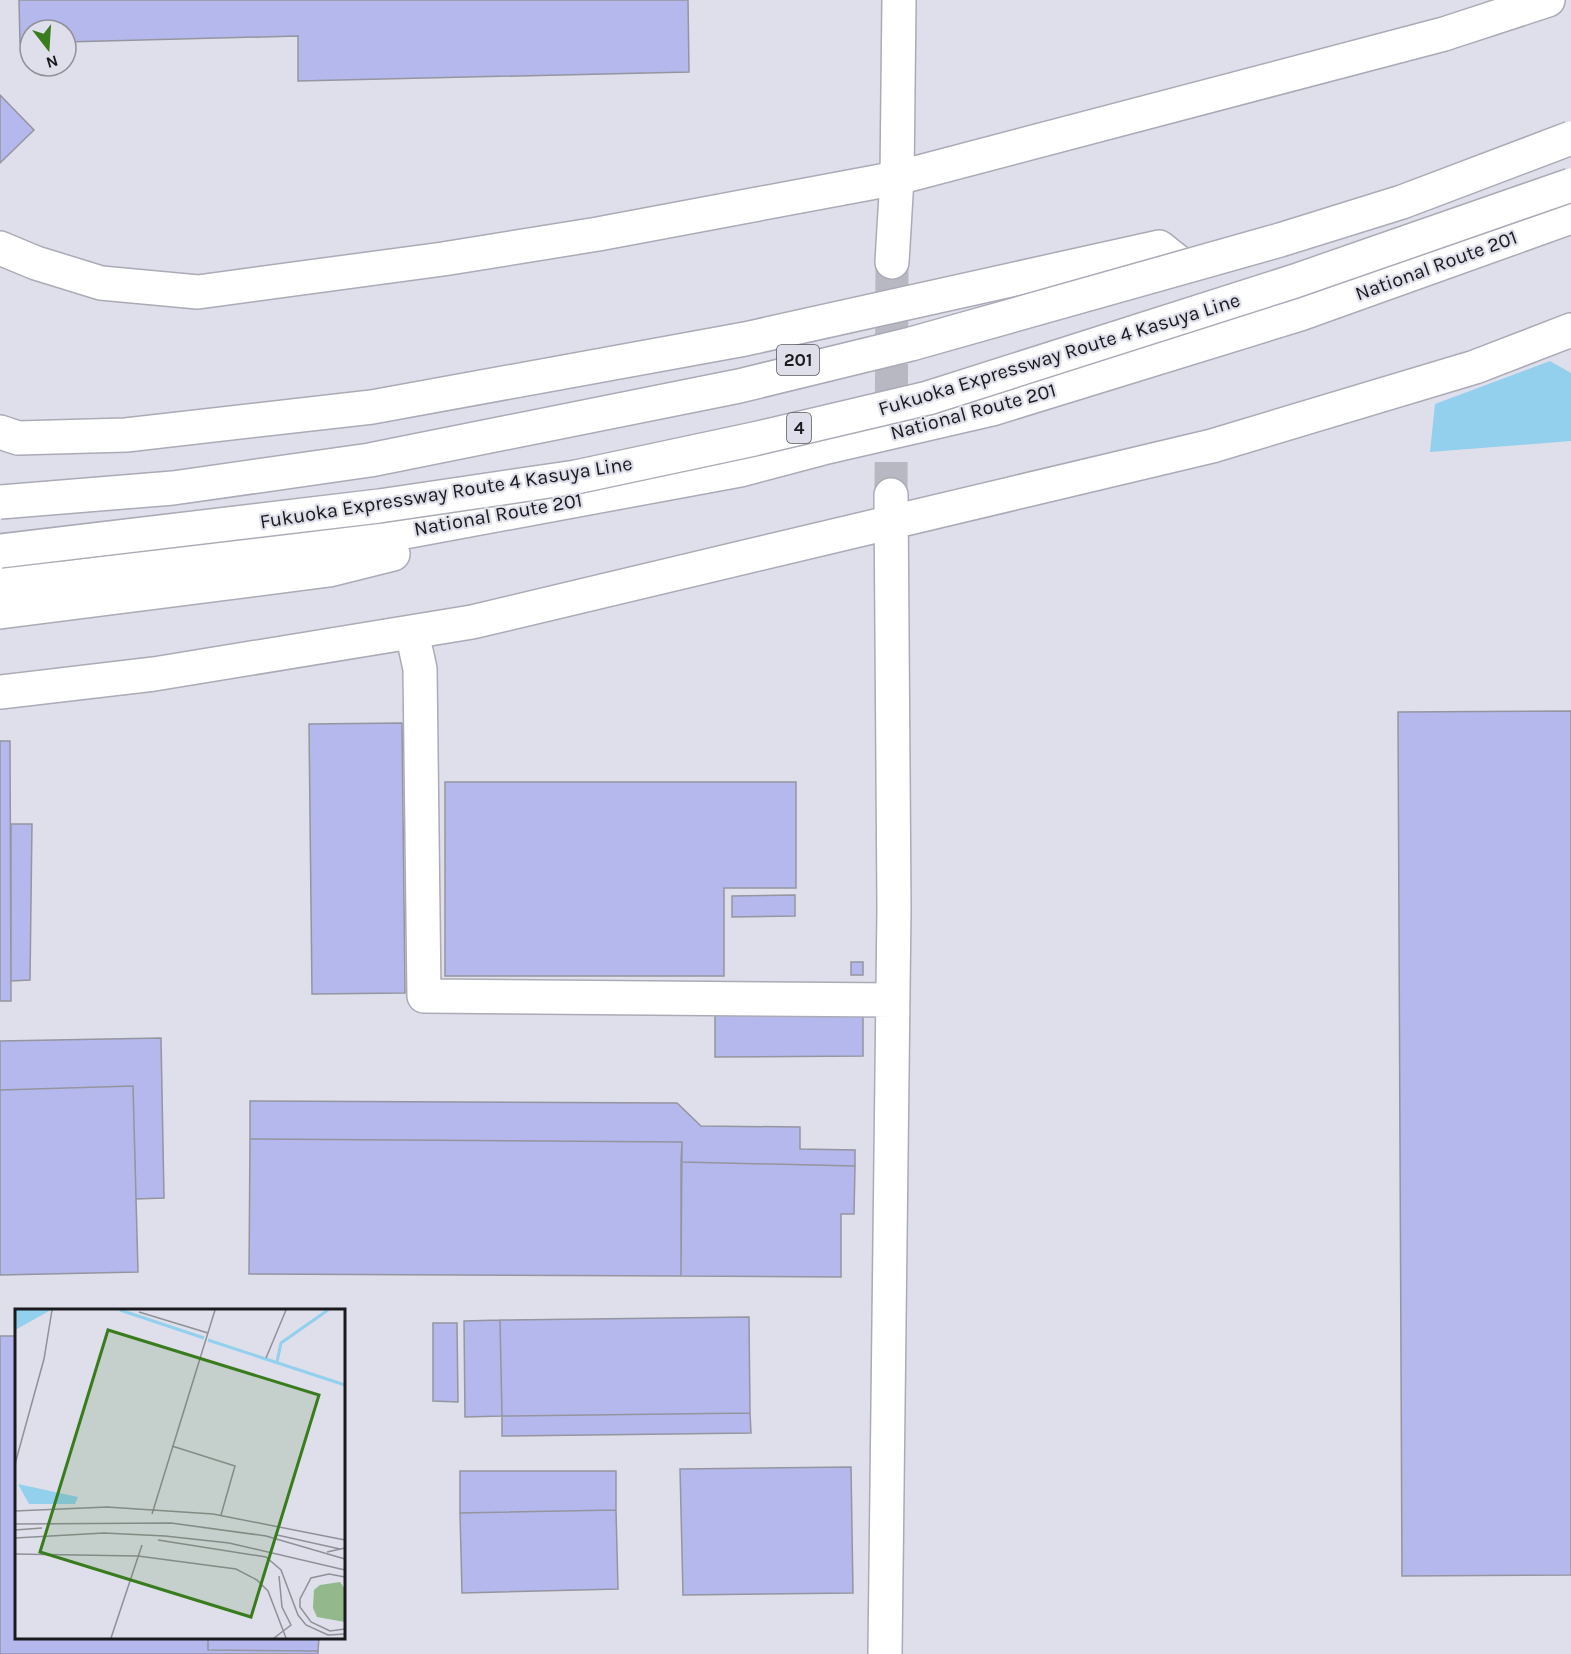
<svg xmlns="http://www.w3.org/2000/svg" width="1571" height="1654" font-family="Karla,sans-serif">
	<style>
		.water { fill: #92d0ed }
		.building { fill: #b5b8ed; stroke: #94959f; stroke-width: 1.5 }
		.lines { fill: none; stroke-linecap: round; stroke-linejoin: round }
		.minor-tunnel { stroke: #b7b8c1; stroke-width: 33; stroke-dasharray: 33 16; stroke-linecap: butt }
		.minor-casing { stroke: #aaabb6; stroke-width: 36 }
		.highway-casing { stroke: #aaabb6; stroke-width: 36 }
		.minor { stroke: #fff; stroke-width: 33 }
		.highway { stroke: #fff; stroke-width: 33 }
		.highway-bridge-casing { stroke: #aaabb6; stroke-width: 36; stroke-linecap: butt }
		.highway-bridge { stroke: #fff; stroke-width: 33 }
		.labels { text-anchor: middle; stroke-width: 4.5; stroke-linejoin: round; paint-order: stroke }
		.shield { fill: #dedfea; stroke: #55555b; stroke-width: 1.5 }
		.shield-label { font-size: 18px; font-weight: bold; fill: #1a1a1e }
		.street-label { font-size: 20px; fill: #1a1a1e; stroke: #dedfea }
		.inset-river { fill: none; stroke: #92d0ed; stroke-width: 3 }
		.inset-road { fill: none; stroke: #909098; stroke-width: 1.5 }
		.view { fill: #397c1d; fill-opacity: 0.15; stroke: #397c1d; stroke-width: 3 }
		.inset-edge { fill: none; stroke: #1a1a1e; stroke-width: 3 }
	</style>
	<rect width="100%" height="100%" fill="#dedfea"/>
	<path class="water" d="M1550,361L1571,373V441L1430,452L1435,404Z"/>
	<path class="building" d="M19,0H688L689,72L298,81V36L66,42V30H30V43H20Z
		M0,95L34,130L0,163Z
		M1571,711V1575L1402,1576L1398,712Z
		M402,723L405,993L312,994L309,724Z
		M0,741H10L11,1001H0Z
		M445,782H796V888H724V976H445Z
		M11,824H32L30,980L11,981Z
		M795,895V916L732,917V896Z
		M851,962H863V975H851Z
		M863,1012V1056L715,1057V1013Z
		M161,1038L164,1198L136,1199L133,1086L0,1090V1041Z
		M133,1086L138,1272L0,1275V1090Z
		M250,1101L677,1103L701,1126L800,1127V1149L855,1150V1166L681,1162L682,1142L250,1139Z
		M250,1139L682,1142L681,1276L249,1274Z
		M681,1162L855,1166L854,1214H841V1277L681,1276Z
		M749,1317L750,1413L502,1416L500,1320Z
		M500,1320L502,1416L465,1417L464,1321Z
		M433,1323H457L458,1402L433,1401Z
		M0,1336H16V1638H208V1650L318,1651V1654H0Z
		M750,1413L751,1433L502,1436V1416Z
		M851,1467L853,1593L683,1595L680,1469Z
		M460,1471H616V1510L460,1513Z
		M616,1510L618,1589L462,1593L460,1513Z
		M208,1638H319L318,1651L208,1650Z"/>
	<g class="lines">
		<path class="minor-tunnel" d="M891,495L892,262"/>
		<g class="minor-casing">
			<path id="minor" d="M0,248L36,263L101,283L198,292L443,259L598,234L897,178L1444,34L1548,0
				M892,262L897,178L899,0
				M412,632L420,669L424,996L893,1000
				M0,692L154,674L472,622L1212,446L1475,367L1571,330
				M885,1654L894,908L891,495"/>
		</g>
		<g class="highway-casing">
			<path id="highway" d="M0,432L18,438L126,435L372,407L745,339L1159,247L1178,262
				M0,582L63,578L356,541L740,470L823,448L992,409L1300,314L1571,217
				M0,612L329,570L393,554"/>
		</g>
		<use href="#minor" class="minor"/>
		<use href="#highway" class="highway"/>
		<g class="highway-bridge-casing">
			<path id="highway-bridge" d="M0,502L173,488L370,460L739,386L911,344L1280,240L1402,202L1571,138
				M0,551L379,506L576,477L754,439L928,398L1295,281L1571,185"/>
		</g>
		<use href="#highway-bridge" class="highway-bridge"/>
	</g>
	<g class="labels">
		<g class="shield">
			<rect x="777" y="345" width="42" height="30" rx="4.5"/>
			<rect x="787" y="413" width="24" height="30" rx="4.5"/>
		</g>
		<g class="shield-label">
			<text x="798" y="366">201</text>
			<text x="799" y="434">4</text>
		</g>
		<g class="street-label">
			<text transform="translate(1436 265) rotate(-20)" y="7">National Route 201</text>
			<text transform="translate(1059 354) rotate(-17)" y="7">Fukuoka Expressway Route 4 Kasuya Line</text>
			<text transform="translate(973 411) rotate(-15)" y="7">National Route 201</text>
			<text transform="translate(446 492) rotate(-9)" y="7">Fukuoka Expressway Route 4 Kasuya Line</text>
			<text transform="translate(498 514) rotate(-10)" y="7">National Route 201</text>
		</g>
	</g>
	<g transform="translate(15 1309)">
		<rect width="330" height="330" fill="#dedfea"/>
		<path d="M325,273L330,280V313L302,308L298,299L299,281L305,276Z" fill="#92b88c"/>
		<path d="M0,1H36L0,21ZM3,175L63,188L60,195H14Z" fill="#92d0ed"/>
		<path class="inset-river" d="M105,1L189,29M193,31L330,76M262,53L266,34L313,1"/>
		<path class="inset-road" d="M124,3L193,24M251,49L271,1M157,137L220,157L206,206M0,155L29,50L37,1M0,202L92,198L198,205L330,231M137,205L200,1M0,215L156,214L251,227L330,250M0,221L27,219M262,226L325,240M0,229L89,224L150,227L214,234L330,261M143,231L251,248L266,261L283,306L291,316L313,326L330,325M312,243L330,239M0,245L123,247L221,260L242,271L253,282L271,329M330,268L314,265L296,269L285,290V298L296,313L315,322L330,320M96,329L127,236M259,329L276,316L267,298L264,267"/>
		<path class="view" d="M93,21L304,86L236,308L25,243Z"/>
		<rect width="330" height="330" class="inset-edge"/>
	</g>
	<g transform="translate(48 48) rotate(163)"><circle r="28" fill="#dedfea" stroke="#909098" stroke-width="1.5"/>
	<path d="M0-4.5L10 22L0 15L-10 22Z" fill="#397c1d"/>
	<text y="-9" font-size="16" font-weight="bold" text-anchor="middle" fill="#1a1a1e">N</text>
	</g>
</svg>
